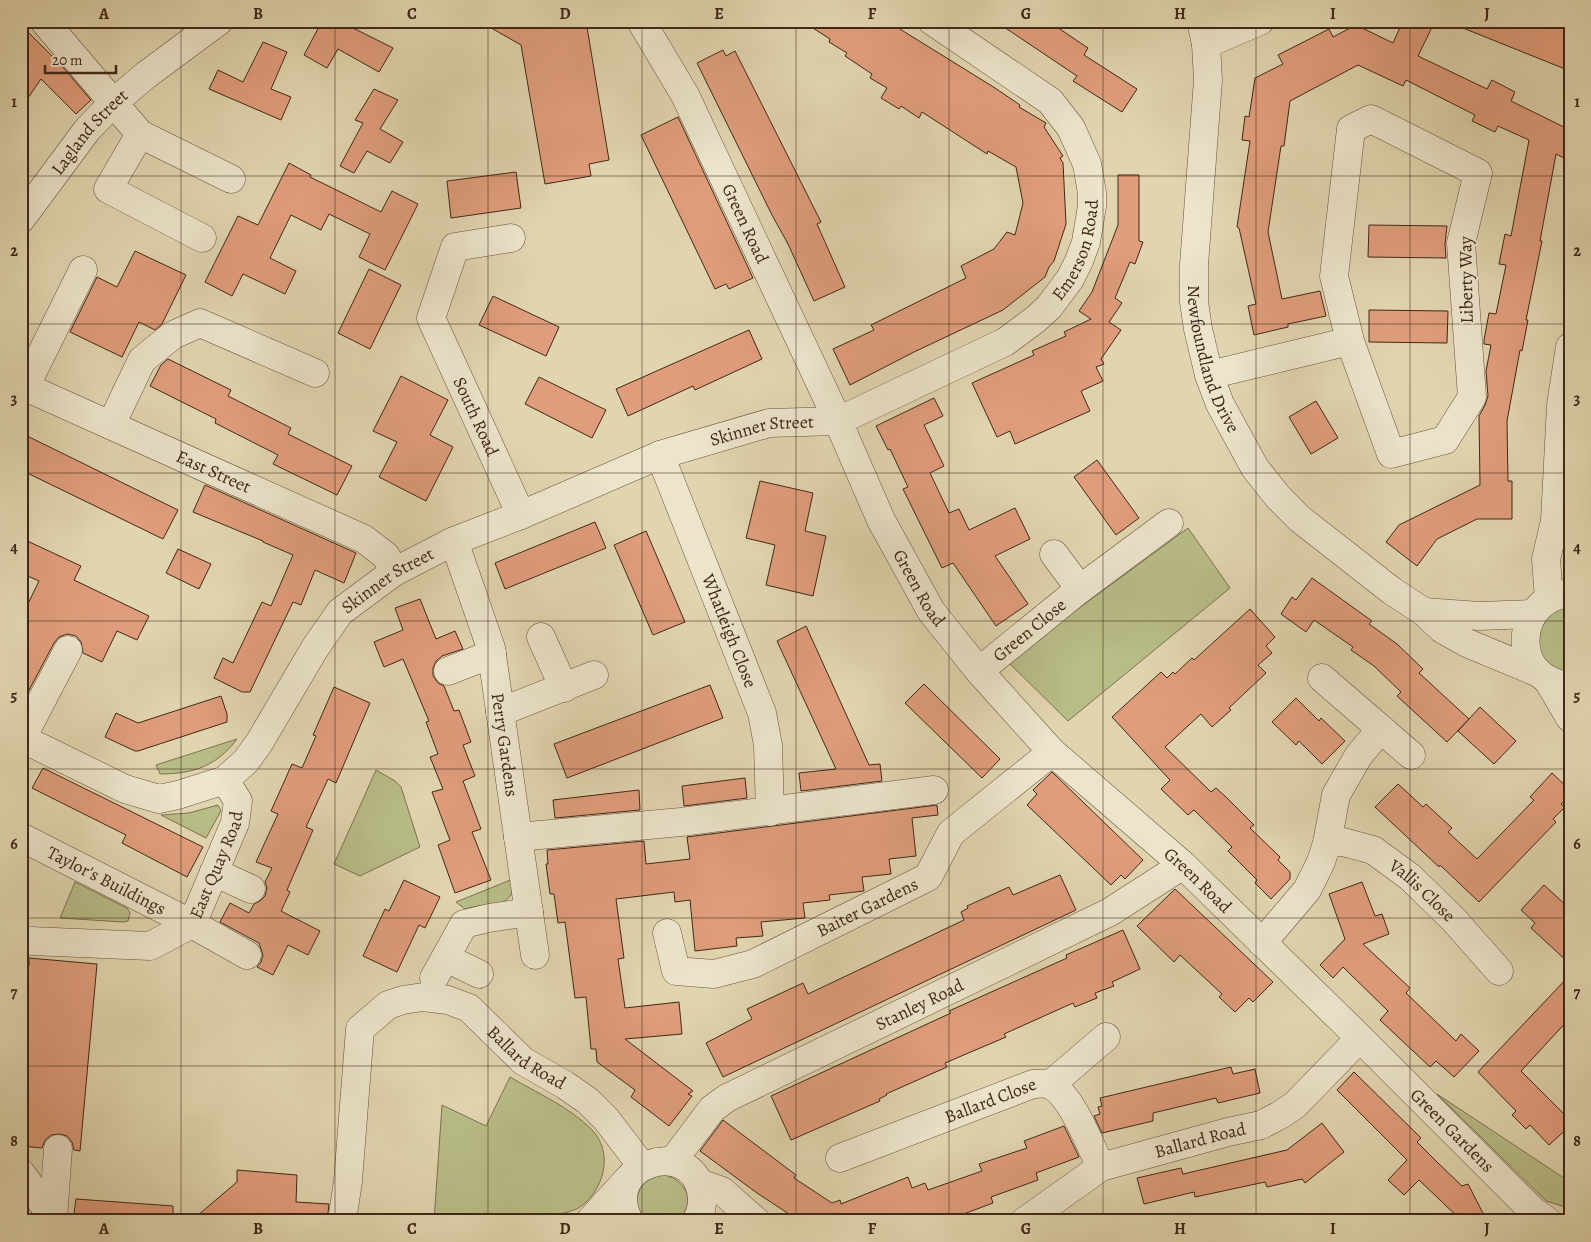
<svg xmlns="http://www.w3.org/2000/svg" width="1591" height="1242" font-family="Alegreya,serif">
	<style>
		.green { fill: #b8bc87; stroke: #7c7250 }
		.building { fill: #e09d7b; stroke: #402819 }
		.lines { fill: none; stroke-linecap: round; stroke-linejoin: round }
		.minor-casing { stroke: #68533e; stroke-width: 29 }
		.minor { stroke: #ece4cb; stroke-width: 28 }
		.grid { fill: none; stroke: #402819; stroke-width: 1; stroke-opacity: 0.55 }
		.labels { text-anchor: middle; stroke-width: 4; stroke-linejoin: round; paint-order: stroke }
		.street-label { font-size: 18px; fill: #402819; stroke: #ece4cb }
		.neatline { fill: none; stroke: #402819; stroke-width: 2 }
		.grid-label { font-size: 16px; text-anchor: middle; font-weight: bold; fill: #402819 }
	</style>
	<rect width="100%" height="100%" fill="#e1d5af"/>
	<filter id="stains"><feTurbulence type="fractalNoise" baseFrequency=".004" numOctaves="4"/><feColorMatrix values="0 0 0 0 .2 0 0 0 0 .09 0 0 0 0 .02 0 0 0 .5 -.17"/></filter>
	<radialGradient id="worn" r=".72"><stop offset=".6" stop-color="#630" stop-opacity="0"/><stop offset="1" stop-color="#630" stop-opacity=".3"/></radialGradient>
	<path class="green" d="M1188,528L1230,588L1068,721L1007,661Z
		M1570,604V674C1564,672 1556,671 1551,667C1536,657 1533,625 1548,614C1553,609 1563,607 1570,604Z
		M237,739C217,766 193,774 160,774L156,765Z
		M376,770L395,781L401,787L420,847L360,876L334,864Z
		M218,805L221,811L206,838L161,815L189,813Z
		M513,879C517,911 486,902 465,909L456,902Z
		M75,882L127,908L130,913L128,921L123,922L60,918Z
		M510,1077C537,1093 570,1107 592,1130C614,1153 604,1190 580,1207C574,1212 543,1218 533,1220C523,1222 512,1221 503,1221C480,1221 457,1221 434,1221L442,1105L486,1126Z
		M1437,1094L1570,1182V1205L1562,1206L1546,1201Z
		M664,1175C687,1180 697,1204 677,1221H647C628,1203 638,1177 664,1175Z"/>
	<path class="building" d="M322,21H354L351,27L393,48L379,72L338,49L327,68L304,55Z
		M479,21H586L609,160L589,164L591,176L545,184L521,45Z
		M802,21H887L995,88L1020,105L1019,107L1046,123L1044,127L1063,156L1060,158L1063,163L1066,224L1054,261L1049,267L1045,277L1003,310L914,352L850,385L833,349L874,330L871,325L966,278L961,266L994,249L1007,232L1015,235L1023,203L1016,167L988,151L987,154L922,112L919,118L901,106L899,109L881,98L887,88L870,78L872,74L845,56L847,53L829,42L830,39Z
		M995,21H1048L1088,48L1084,55L1137,89L1122,112L1073,81L1077,76Z
		M1403,21H1435L1418,56L1487,89L1492,80L1515,92L1511,101L1570,130V147L1564,158L1556,154L1540,241H1542L1526,320H1528L1522,351L1520,350L1507,421L1508,481H1512V519H1477L1437,539L1417,566L1386,542L1399,525L1480,485L1479,416L1485,405L1488,396L1486,371L1491,345L1484,344V340L1489,313L1496,314L1506,265L1499,264L1505,234L1511,236L1529,140L1498,126L1495,132L1472,121L1475,115L1406,80L1403,86L1358,65L1290,101L1284,146H1281L1268,232L1282,299L1320,291L1326,316L1288,324V327L1254,335L1248,306L1256,304L1239,228L1237,227L1250,141L1242,140L1245,116L1249,117L1255,78L1283,64L1278,55L1329,29L1333,37L1356,25L1393,43Z
		M1448,21H1570V71L1448,22Z
		M21,25L61,65L91,100L76,114L41,79L21,108Z
		M263,42L287,52L271,89L291,97L281,120L209,89L218,70L243,82Z
		M723,50L726,56L735,51L821,222L817,224L845,287L814,301L788,244L772,215L697,63Z
		M374,89L398,100L380,129L403,142L390,163L367,151L354,173L340,166L363,123L355,120Z
		M678,117L753,278L729,289L726,284L715,289L641,135Z
		M289,163L311,175L310,177L381,212L392,191L418,204L385,270L359,257L370,234L329,214L321,230L291,215L270,258L296,271L285,294L243,274L232,296L205,282L238,216L258,225Z
		M516,172L521,208L451,218L447,181Z
		M1118,175H1139V241L1143,242L1135,264L1130,262L1115,298L1122,303L1109,322L1121,330L1101,359L1104,364L1096,367L1103,381L1081,391L1090,411L1015,444L1010,431L997,437L972,383L1034,355L1032,351L1066,336L1064,332L1091,319L1079,311L1092,292L1118,225Z
		M1369,225L1447,226L1445,244L1446,258L1368,257Z
		M135,251L186,275L162,324L155,330L139,322L122,357L70,332L97,277L117,287Z
		M369,269L401,285L370,349L338,333Z
		M493,296L559,327L546,356L479,325Z
		M1369,310L1448,311L1447,343L1369,342Z
		M749,330L762,359L695,390L693,386L628,416L616,389Z
		M168,359L231,390L228,396L291,428L288,434L352,466L337,495L273,464L278,455L215,423L216,419L150,386L161,365Z
		M401,376L448,400L430,435L453,447L426,501L379,477L397,442L373,431Z
		M539,377L606,410L592,438L525,404Z
		M934,398L943,416L924,425L944,466L930,473L949,513L959,509L969,530L1015,508L1030,539L995,556L1028,604L996,626L953,563L942,568L903,489L908,487L890,449L888,450L876,426Z
		M1316,401L1338,438L1311,454L1289,417Z
		M21,433L178,510L163,539L21,470Z
		M1097,460L1139,518L1116,535L1074,477Z
		M760,481L813,493L805,531L826,536L813,596L766,585L775,545L746,538Z
		M205,485L356,553L344,583L315,570L301,605L293,602L250,692H242L214,678L223,658L233,663L262,602L271,606L293,555L263,542V541L193,512Z
		M595,522L606,548L505,589L495,563Z
		M646,531L685,622L653,635L614,545Z
		M21,538L81,566L74,580L149,616L137,640L117,631L102,662L83,653L81,642L76,636L67,634L59,637L54,643L26,696L21,694V618L39,581L21,573Z
		M178,549L211,564L199,589L166,573Z
		M1312,578L1372,621L1369,624L1397,644L1423,669L1419,673L1469,719L1447,742L1397,696L1401,692L1374,666L1351,650L1353,647L1314,620L1306,632L1281,614L1292,597L1296,600Z
		M420,599L436,639L455,631L463,649L442,656L436,661L433,668V676L438,683L444,686L454,711L459,710L471,742L463,745L475,776L463,781L481,829L472,832L491,880L455,893L438,845L450,840L432,792L443,789L430,757L438,754L426,722L429,721L403,659L384,667L374,642L403,630L395,608Z
		M1250,609L1275,637L1266,646L1272,653L1258,665L1266,673L1229,708L1231,710L1212,727L1201,714L1165,747L1211,792L1216,788L1227,798L1254,825L1250,828L1280,857L1278,860L1290,872V879L1271,899L1255,883L1257,880L1228,851L1232,847L1194,810L1188,815L1161,789L1170,780L1112,717L1161,672L1167,678L1173,672L1175,674L1192,658L1194,660Z
		M806,626L869,765L880,764L882,781L801,791L799,773L836,769L777,641Z
		M924,684L1000,759L982,778L905,703Z
		M710,685L723,718L567,778L554,744Z
		M334,687L370,703L336,783L328,779L306,827L313,830L287,890L290,892L281,911L320,931L308,955L288,945L273,975L257,967L261,962L263,955L259,943L220,922L230,903L249,913L254,904L260,901L265,896L267,888L265,882L272,868L256,862L278,814L271,811L292,764L302,768L316,736L313,735Z
		M221,696L227,714V722L138,751H135L105,737L116,713L138,723Z
		M1296,698L1319,721L1321,718L1345,741L1322,764L1299,741L1296,745L1272,722Z
		M1480,707L1516,741L1494,764L1458,731Z
		M43,768L203,847L187,877L122,843L126,835L32,788Z
		M1052,772L1143,860L1125,879L1121,875L1111,885L1027,805L1037,794L1033,790Z
		M1552,773L1570,790V795L1561,804L1565,807L1553,819L1556,822L1479,902L1440,865L1439,867L1375,807L1398,784L1423,807L1426,804L1452,828L1448,832L1477,859L1534,800L1530,797Z
		M745,778L747,798L684,806L682,786Z
		M639,790L640,810L555,818L553,800Z
		M937,805L938,815L912,818L916,856L889,859L891,874L862,877L864,891L829,895L830,900L803,903L805,918L761,922L763,936L736,938L737,946L695,951L690,900L675,902L674,892L616,899L624,958L618,959L625,1008L679,1002L682,1034L625,1039L693,1091L688,1094L692,1096L669,1126L631,1097L635,1090L597,1062L596,1049H591L586,997L575,998L565,922L558,923L554,894H550L546,864H548L547,850L644,841L646,864L690,859L687,837Z
		M1060,875L1076,910L723,1077L706,1043L752,1019L747,1009L803,983L808,994L964,920L961,912L968,908L967,906L1009,887L1013,895Z
		M404,880L440,897L425,928L419,925L397,972L363,956L385,909L389,911Z
		M1362,882L1375,916L1382,914L1389,934L1363,944L1410,988L1406,993L1456,1041L1461,1034L1479,1051L1454,1077L1436,1061L1430,1067L1380,1020L1388,1011L1343,967L1333,978L1320,965L1345,939L1329,894Z
		M1544,885L1570,909V964L1531,928L1535,923L1521,910Z
		M1175,889L1273,982L1253,1002L1249,998L1235,1012L1219,997L1222,994L1180,955L1174,962L1137,926Z
		M1123,930L1140,969L1112,982L1114,986L1095,993L1097,998L1075,1007L1073,1003L1004,1034L1006,1037L945,1063L947,1067L886,1094L887,1095L879,1099L880,1101L791,1140L771,1096L951,1013L949,1011L1067,958L1066,955Z
		M29,958L97,964L80,1151L74,1150L72,1142L67,1136L60,1134L51,1135L45,1140L42,1148L21,1146V965L29,966Z
		M1570,975V1018L1521,1071L1570,1120V1126L1549,1145L1530,1125L1526,1129L1512,1115L1516,1111L1478,1072Z
		M1231,1067L1233,1074L1255,1069L1260,1093L1218,1103L1216,1098L1153,1113V1121L1102,1133L1094,1116L1100,1114L1098,1107L1102,1106L1100,1098Z
		M1354,1072L1421,1138L1417,1142L1437,1162L1462,1186L1468,1184L1487,1221H1462L1419,1180L1404,1195L1388,1180L1407,1160L1337,1090Z
		M723,1120L796,1175L794,1178L832,1203L840,1200L841,1204L908,1177L912,1188L925,1183L928,1190L982,1171L979,1164L1027,1148L1024,1141L1064,1126L1079,1157L1036,1173L1038,1180L991,1197L993,1203L945,1221H790L789,1217L792,1216L757,1193L700,1151Z
		M1322,1123L1344,1152L1305,1183L1302,1179L1267,1187L1265,1182L1195,1197L1194,1192L1144,1204L1137,1178L1181,1168L1183,1174L1287,1150Z
		M237,1170L297,1175L296,1202L329,1204L327,1221H191L237,1182Z
		M76,1199L173,1206V1221H73Z"/>
	<g class="lines">
		<g class="minor-casing">
			<g id="minor">
				<path d="M44,21L140,134L231,179"/>
				<path id="s1" d="M641,21L685,95L838,421L881,520L931,611L979,671L1052,752L1183,865L1360,1038L1533,1211L1547,1221"/>
				<path id="s2" d="M1201,21L1206,44L1208,80L1194,265V302L1198,329L1209,375L1220,404L1255,468L1278,497L1300,519L1392,591L1424,612L1442,629L1467,643L1539,673"/>
				<path d="M1206,44L1260,21"/>
				<path d="M140,134L108,189L202,238"/>
				<path id="s3" d="M21,219L87,130L113,103L146,75L219,21"/>
				<path id="s4" d="M511,238L455,247L431,318L521,515"/>
				<path d="M1209,375L1350,341L1334,276L1351,129L1371,119L1478,173L1461,243L1472,397L1445,440L1391,454L1350,341"/>
				<path id="s5" d="M21,385L364,539L386,556L394,572"/>
				<path d="M25,387L83,270"/>
				<path d="M111,425L142,360L173,335L200,323L315,373"/>
				<path id="s6" d="M660,455L762,713L768,745L770,812"/>
				<path id="s7" d="M454,541L491,648L535,955"/>
				<path d="M1054,554L1080,589"/>
				<path d="M1570,593C1559,595 1549,597 1541,605C1519,625 1520,664 1547,679C1554,683 1562,685 1570,686"/>
				<path d="M1549,599L1546,559L1555,521L1561,405L1570,347"/>
				<path d="M1424,612L1479,616L1533,614"/>
				<path d="M541,637L564,688"/>
				<path d="M448,671L492,654"/>
				<path id="s8" d="M979,671L1080,589L1169,523"/>
				<path d="M1322,678L1411,755"/>
				<path d="M1547,679L1570,718"/>
				<path d="M500,712L594,675"/>
				<path id="s9" d="M21,738L125,789L159,799L178,795L225,780L246,761L259,743L315,648L340,612L394,572L454,541L521,515L660,455L769,423L838,421L1005,342L1036,319L1049,307L1070,279L1079,261L1086,242L1092,206V193L1087,164L1071,128L1050,101L932,21"/>
				<path d="M22,738L68,650"/>
				<path id="s10" d="M21,837L192,924L247,955"/>
				<path d="M518,837L681,822L934,790"/>
				<path id="s11" d="M1327,843L1343,842L1373,850L1410,877L1454,920L1499,971"/>
				<path d="M214,872L251,889"/>
				<path id="s12" d="M667,933L676,971L714,974L753,964L928,877L951,833L1052,752"/>
				<path id="s13" d="M21,943L31,941L150,946L192,924L235,823L238,801L225,780"/>
				<path d="M1262,943L1307,890L1321,862L1327,843L1336,795L1359,755L1381,729"/>
				<path d="M446,958L479,974"/>
				<path d="M434,978L464,924L489,918L529,912"/>
				<path d="M1050,1085L1106,1037"/>
				<path id="s14" d="M840,1158L1033,1084C1038,1084 1043,1083 1048,1084C1071,1092 1090,1146 1101,1167"/>
				<path id="s15" d="M672,1162L712,1109L727,1098L1110,912L1183,865"/>
				<path d="M21,1173L53,1218V1221"/>
				<path d="M699,1183L722,1191L756,1221"/>
				<path d="M53,1218L58,1149"/>
				<path id="s16" d="M342,1221L348,1181L360,1029L388,1005L403,1000L423,997L448,1000L469,1008L523,1061L565,1085L588,1101L606,1119L642,1166"/>
				<path d="M590,1221L628,1179"/>
				<path d="M629,1221C599,1163 690,1137 701,1191C703,1201 702,1212 696,1221"/>
				<path id="s17" d="M1025,1221L1101,1167L1228,1132L1261,1125L1280,1115L1295,1105L1360,1038"/>
			</g>
		</g>
		<use href="#minor" class="minor"/>
	</g>
	<path class="grid" d="M181,21V1221M335,21V1221M488,21V1221M642,21V1221M796,21V1221M949,21V1221M1103,21V1221M1256,21V1221M1410,21V1221M21,176H1570M21,324H1570M21,473H1570M21,621H1570M21,769H1570M21,918H1570M21,1066H1570"/>
	<g class="labels">
		<g class="street-label">
			<text dy="6" stroke="none"><textPath href="#s3" startOffset="111">Lagland Street</textPath></text>
			<text dy="6" stroke="none"><textPath href="#s1" startOffset="228">Green Road</textPath></text>
			<text dy="6" stroke="none"><textPath href="#s9" startOffset="1271">Emerson Road</textPath></text>
			<text transform="translate(1466 280) rotate(-91)" y="6">Liberty Way</text>
			<text dy="6" stroke="none"><textPath href="#s2" startOffset="342">Newfoundland Drive</textPath></text>
			<text dy="6" stroke="none"><textPath href="#s4" startOffset="240">South Road</textPath></text>
			<text dy="6" stroke="none"><textPath href="#s9" startOffset="888">Skinner Street</textPath></text>
			<text dy="6" stroke="none"><textPath href="#s5" startOffset="211">East Street</textPath></text>
			<text dy="6" stroke="none"><textPath href="#s9" startOffset="482">Skinner Street</textPath></text>
			<text dy="6" stroke="none"><textPath href="#s1" startOffset="632">Green Road</textPath></text>
			<text dy="6" stroke="none"><textPath href="#s6" startOffset="189">Whatleigh Close</textPath></text>
			<text dy="6" stroke="none"><textPath href="#s8" startOffset="65">Green Close</textPath></text>
			<text dy="6" stroke="none"><textPath href="#s7" startOffset="211">Perry Gardens</textPath></text>
			<text dy="6" stroke="none"><textPath href="#s13" startOffset="241">East Quay Road</textPath></text>
			<text dy="6" stroke="none"><textPath href="#s10" startOffset="96">Taylor's Buildings</textPath></text>
			<text dy="6" stroke="none"><textPath href="#s1" startOffset="1038">Green Road</textPath></text>
			<text dy="6" stroke="none"><textPath href="#s11" startOffset="111">Vallis Close</textPath></text>
			<text dy="6" stroke="none"><textPath href="#s12" startOffset="245">Baiter Gardens</textPath></text>
			<text dy="6" stroke="none"><textPath href="#s15" startOffset="299">Stanley Road</textPath></text>
			<text dy="6" stroke="none"><textPath href="#s16" startOffset="390">Ballard Road</textPath></text>
			<text dy="6" stroke="none"><textPath href="#s14" startOffset="161">Ballard Close</textPath></text>
			<text dy="6" stroke="none"><textPath href="#s1" startOffset="1395">Green Gardens</textPath></text>
			<text dy="6" stroke="none"><textPath href="#s17" startOffset="196">Ballard Road</textPath></text>
		</g>
	</g>
	<rect width="1591" height="1242" fill="none" stroke="#e1d5af" stroke-width="55"/>
	<path d="M45 65v8h71v-8" fill="none" stroke="#402819" stroke-width="2.5"/>
	<text x="52" y="65" font-size="15" fill="#402819" stroke="#ece4cb" stroke-width="4" paint-order="stroke">20 m</text>
	<rect x="28" y="28" width="1536" height="1186" class="neatline"/>
	<g class="grid-label">
		<text x="104" y="19">A</text>
		<text x="258" y="19">B</text>
		<text x="412" y="19">C</text>
		<text x="565" y="19">D</text>
		<text x="719" y="19">E</text>
		<text x="872" y="19">F</text>
		<text x="1026" y="19">G</text>
		<text x="1180" y="19">H</text>
		<text x="1333" y="19">I</text>
		<text x="1487" y="19">J</text>
		<text x="14" y="107">1</text>
		<text x="1577" y="107">1</text>
		<text x="14" y="256">2</text>
		<text x="1577" y="256">2</text>
		<text x="14" y="404">3</text>
		<text x="1577" y="404">3</text>
		<text x="14" y="553">4</text>
		<text x="1577" y="553">4</text>
		<text x="14" y="701">5</text>
		<text x="1577" y="701">5</text>
		<text x="14" y="849">6</text>
		<text x="1577" y="849">6</text>
		<text x="14" y="998">7</text>
		<text x="1577" y="998">7</text>
		<text x="14" y="1146">8</text>
		<text x="1577" y="1146">8</text>
		<text x="104" y="1234">A</text>
		<text x="258" y="1234">B</text>
		<text x="412" y="1234">C</text>
		<text x="565" y="1234">D</text>
		<text x="719" y="1234">E</text>
		<text x="872" y="1234">F</text>
		<text x="1026" y="1234">G</text>
		<text x="1180" y="1234">H</text>
		<text x="1333" y="1234">I</text>
		<text x="1487" y="1234">J</text>
	</g>
	<rect width="100%" height="100%" filter="url(#stains)"/>
	<rect width="100%" height="100%" fill="url(#worn)"/>
</svg>
